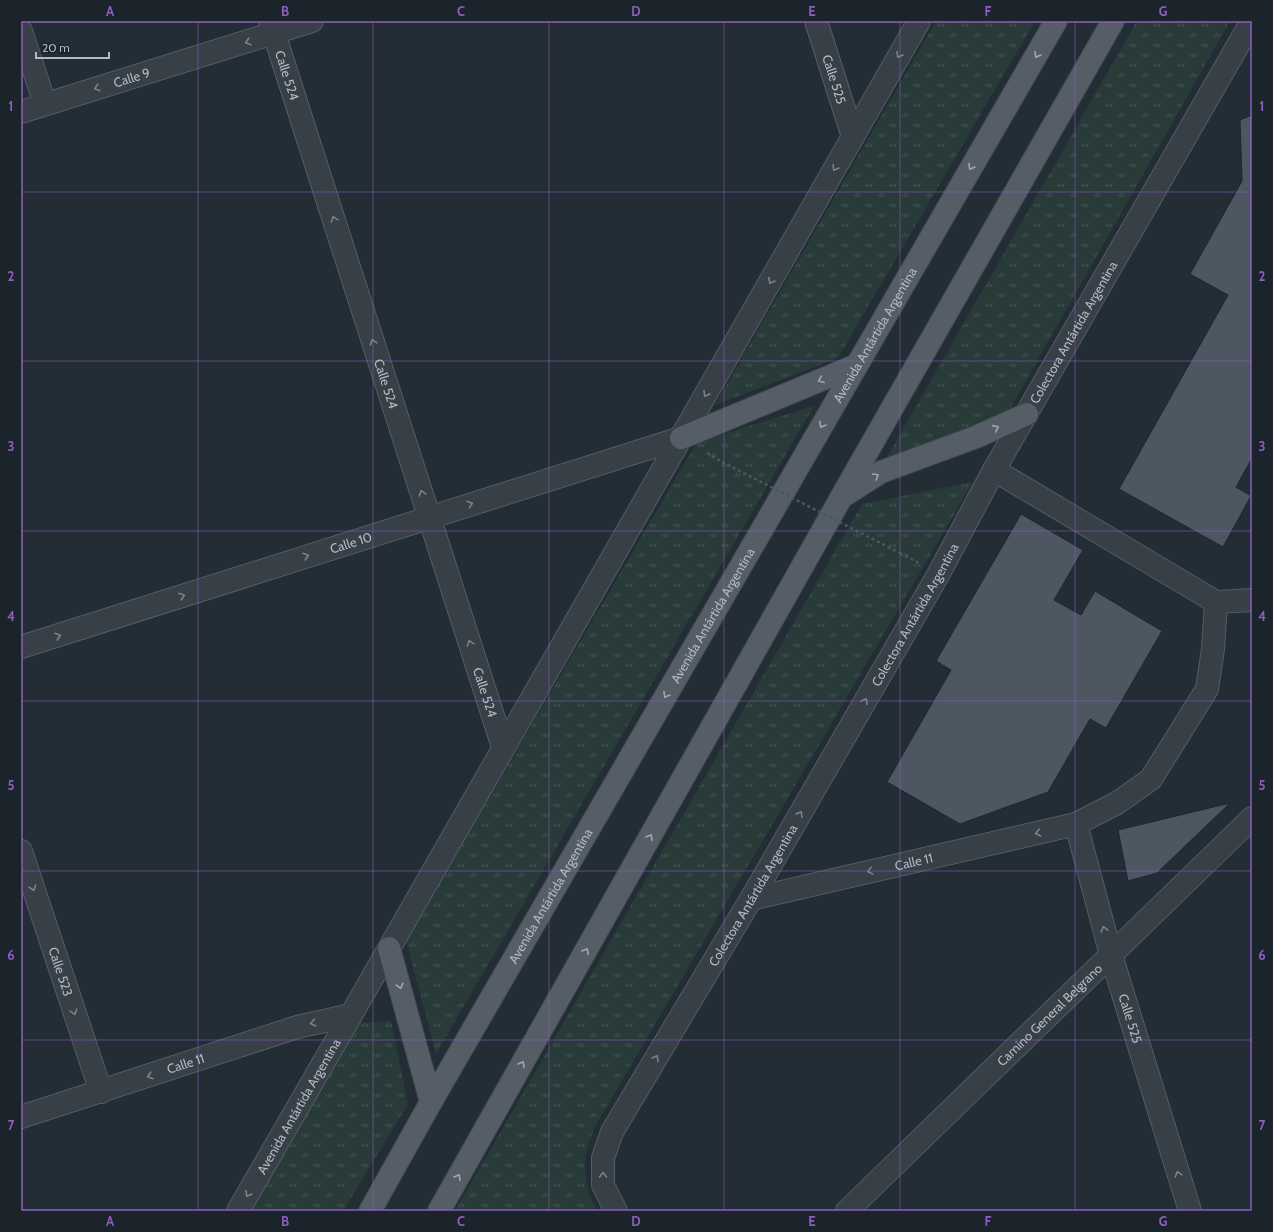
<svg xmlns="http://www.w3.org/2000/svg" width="1273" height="1232" font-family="Cabin,sans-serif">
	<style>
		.grass { fill: url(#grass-tufts) }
		.building { fill: #4c5761; stroke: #1e262d }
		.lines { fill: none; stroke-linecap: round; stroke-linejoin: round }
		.minor-casing { stroke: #545d64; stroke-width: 24 }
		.major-casing { stroke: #404850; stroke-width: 24 }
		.path { stroke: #475858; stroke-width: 2.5; stroke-dasharray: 3 3; stroke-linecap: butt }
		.minor { stroke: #373f47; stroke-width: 22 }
		.major { stroke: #555e66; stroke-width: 22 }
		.path-bridge { stroke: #475858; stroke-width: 2.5; stroke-dasharray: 3 3; stroke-linecap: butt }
		.oneway { stroke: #7a838b }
		.oneway2 { stroke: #9fa8b0 }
		.grid { fill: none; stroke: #8e5ec0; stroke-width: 1; stroke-opacity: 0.55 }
		.labels { text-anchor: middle; stroke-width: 3; stroke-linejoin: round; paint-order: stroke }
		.street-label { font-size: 13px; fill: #b1bac3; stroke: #1c242b }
		.neatline { fill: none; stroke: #8e5ec0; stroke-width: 1.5 }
		.grid-label { font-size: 13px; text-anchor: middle; font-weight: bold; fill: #8e5ec0 }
	</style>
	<defs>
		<pattern id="grass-tufts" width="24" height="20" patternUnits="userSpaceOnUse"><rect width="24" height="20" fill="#283b39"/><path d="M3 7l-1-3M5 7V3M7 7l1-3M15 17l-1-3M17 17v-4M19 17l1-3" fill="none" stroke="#455554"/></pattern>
	</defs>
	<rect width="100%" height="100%" fill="#232d36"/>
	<path class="grass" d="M936,21H1035L838,358L715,405Z
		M1137,21H1230L994,437L879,471Z
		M814,406L436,1054L406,940L697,442Z
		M973,482L596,1125C593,1134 588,1143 586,1152C583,1168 587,1198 598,1211H455L862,504Z
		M391,1021L408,1104L343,1211H246L358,1023Z"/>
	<path class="building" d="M1252,115V458L1236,487L1251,496L1223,547L1119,489L1228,295L1190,274L1242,181L1240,120Z
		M1021,514L1083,550L1054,600L1081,615L1095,591L1162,631L1106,728L1090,719L1048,792L960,824L887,782L951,670L936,661Z
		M1230,803L1157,873L1128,881L1118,830Z"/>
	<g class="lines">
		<g class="minor-casing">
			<g id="minor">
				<path id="s1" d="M270,21L503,747"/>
				<path id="s2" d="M816,21L853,137"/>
				<path d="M21,31L45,104"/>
				<path id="s3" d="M21,112L312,21"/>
				<path d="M994,470L1216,602"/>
				<path id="s4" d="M21,647L681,438"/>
				<path id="s5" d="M1076,824L1111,955L1190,1211"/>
				<path id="s6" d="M21,851L101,1092"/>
				<path id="s7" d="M751,899L1076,824L1117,803L1151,779L1207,689L1213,649L1216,602L1252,600"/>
				<path id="s8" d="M21,1117L297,1027L351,1015"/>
				<path id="s9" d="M238,1211L351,1015L919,21"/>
				<path id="s10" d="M616,1211L603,1185V1158L612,1132L751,899L938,575L994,470L1252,21"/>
				<path id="s11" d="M847,1211L1252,818"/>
			</g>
		</g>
		<g class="major-casing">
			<g id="major">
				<path d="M681,438L857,365"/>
				<path d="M845,495L881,472L976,437L1027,414"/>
				<path d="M389,948L431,1102"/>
				<path id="s12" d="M370,1211L431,1102L1056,21"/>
				<path d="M439,1211L842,496L1113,21"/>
			</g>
		</g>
		<path class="path" d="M707,453L722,462
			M900,553L919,563"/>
		<use href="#minor" class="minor"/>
		<use href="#major" class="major"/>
		<path class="path-bridge" d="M722,462L900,553"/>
	</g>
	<defs><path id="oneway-chevron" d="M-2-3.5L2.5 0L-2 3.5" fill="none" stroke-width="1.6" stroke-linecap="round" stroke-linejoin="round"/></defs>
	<g class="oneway">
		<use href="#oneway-chevron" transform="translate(248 42) rotate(163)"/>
		<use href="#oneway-chevron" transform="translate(899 55) rotate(120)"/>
		<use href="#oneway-chevron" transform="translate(97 88) rotate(163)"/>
		<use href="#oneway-chevron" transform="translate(835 168) rotate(120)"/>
		<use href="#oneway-chevron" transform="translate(334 219) rotate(-108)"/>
		<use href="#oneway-chevron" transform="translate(771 281) rotate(120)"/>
		<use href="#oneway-chevron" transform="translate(373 342) rotate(-108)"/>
		<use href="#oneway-chevron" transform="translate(706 394) rotate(120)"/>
		<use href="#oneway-chevron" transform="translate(422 493) rotate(-108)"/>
		<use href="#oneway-chevron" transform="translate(470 504) rotate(-18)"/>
		<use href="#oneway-chevron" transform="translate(306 556) rotate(-18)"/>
		<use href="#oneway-chevron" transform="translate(182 596) rotate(-18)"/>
		<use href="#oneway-chevron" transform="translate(58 636) rotate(-18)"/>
		<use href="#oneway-chevron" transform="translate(470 643) rotate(-108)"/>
		<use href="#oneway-chevron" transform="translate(865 701) rotate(-60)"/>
		<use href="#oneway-chevron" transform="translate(800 814) rotate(-60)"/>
		<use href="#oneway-chevron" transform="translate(1038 833) rotate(167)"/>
		<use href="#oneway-chevron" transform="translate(870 871) rotate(167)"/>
		<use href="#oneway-chevron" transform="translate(33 888) rotate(72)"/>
		<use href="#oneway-chevron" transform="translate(1104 929) rotate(-105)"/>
		<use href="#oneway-chevron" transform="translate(74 1012) rotate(72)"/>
		<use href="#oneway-chevron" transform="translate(313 1023) rotate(168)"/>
		<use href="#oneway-chevron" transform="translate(656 1058) rotate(-59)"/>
		<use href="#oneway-chevron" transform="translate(150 1076) rotate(162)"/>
		<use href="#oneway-chevron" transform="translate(1178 1174) rotate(-107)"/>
		<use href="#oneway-chevron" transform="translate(603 1175) rotate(-90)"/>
		<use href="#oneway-chevron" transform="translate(248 1194) rotate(120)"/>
	</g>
	<g class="oneway2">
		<use href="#oneway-chevron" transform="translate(1037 55) rotate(120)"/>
		<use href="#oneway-chevron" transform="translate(971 167) rotate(120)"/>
		<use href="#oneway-chevron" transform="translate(821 380) rotate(158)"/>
		<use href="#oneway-chevron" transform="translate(822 425) rotate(120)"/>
		<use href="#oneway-chevron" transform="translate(996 428) rotate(-24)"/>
		<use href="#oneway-chevron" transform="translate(876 476) rotate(-31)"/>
		<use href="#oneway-chevron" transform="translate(666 695) rotate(120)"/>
		<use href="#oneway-chevron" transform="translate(650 837) rotate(-61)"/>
		<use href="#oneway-chevron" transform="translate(586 951) rotate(-61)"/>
		<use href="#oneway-chevron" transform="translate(400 986) rotate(75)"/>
		<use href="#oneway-chevron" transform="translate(522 1064) rotate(-61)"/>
		<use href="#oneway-chevron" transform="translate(458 1177) rotate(-61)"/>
	</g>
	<path class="grid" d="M198,21V1211M373,21V1211M549,21V1211M724,21V1211M900,21V1211M1075,21V1211M21,192H1252M21,361H1252M21,531H1252M21,701H1252M21,871H1252M21,1040H1252"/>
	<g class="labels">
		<g class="street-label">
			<text dy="5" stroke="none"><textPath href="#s1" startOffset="57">Calle 524</textPath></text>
			<text dy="5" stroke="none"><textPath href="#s3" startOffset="116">Calle 9</textPath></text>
			<text dy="5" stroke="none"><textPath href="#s2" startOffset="61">Calle 525</textPath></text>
			<text dy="5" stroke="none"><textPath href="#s10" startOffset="1007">Colectora Antártida Argentina</textPath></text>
			<text dy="5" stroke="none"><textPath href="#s12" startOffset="1011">Avenida Antártida Argentina</textPath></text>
			<text dy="5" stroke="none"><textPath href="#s1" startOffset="381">Calle 524</textPath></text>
			<text dy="5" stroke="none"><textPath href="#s4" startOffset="346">Calle 10</textPath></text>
			<text dy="5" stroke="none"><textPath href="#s10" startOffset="683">Colectora Antártida Argentina</textPath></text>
			<text dy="5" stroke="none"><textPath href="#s12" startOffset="687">Avenida Antártida Argentina</textPath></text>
			<text dy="5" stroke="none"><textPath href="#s1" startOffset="705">Calle 524</textPath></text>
			<text dy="5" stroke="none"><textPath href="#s7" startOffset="167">Calle 11</textPath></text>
			<text dy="5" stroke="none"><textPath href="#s10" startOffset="359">Colectora Antártida Argentina</textPath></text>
			<text dy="5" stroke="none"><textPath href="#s12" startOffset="363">Avenida Antártida Argentina</textPath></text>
			<text dy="5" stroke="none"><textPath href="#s6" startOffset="127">Calle 523</textPath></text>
			<text dy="5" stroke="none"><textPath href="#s11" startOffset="282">Camino General Belgrano</textPath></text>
			<text dy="5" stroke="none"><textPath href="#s5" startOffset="202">Calle 525</textPath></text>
			<text dy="5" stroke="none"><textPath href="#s8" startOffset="173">Calle 11</textPath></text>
			<text dy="5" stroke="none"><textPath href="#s9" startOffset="121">Avenida Antártida Argentina</textPath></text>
		</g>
	</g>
	<rect width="1273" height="1232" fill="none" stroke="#1c242b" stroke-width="44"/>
	<path d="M36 52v6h73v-6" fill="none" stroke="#b1bac3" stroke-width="2"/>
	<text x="42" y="52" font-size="12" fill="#b1bac3" stroke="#1c242b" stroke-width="3" paint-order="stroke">20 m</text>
	<rect x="22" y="22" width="1229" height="1188" class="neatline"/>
	<g class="grid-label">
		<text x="110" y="16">A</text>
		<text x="285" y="16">B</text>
		<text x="461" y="16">C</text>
		<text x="636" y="16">D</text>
		<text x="812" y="16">E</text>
		<text x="988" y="16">F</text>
		<text x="1163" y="16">G</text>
		<text x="11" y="111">1</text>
		<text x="1262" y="111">1</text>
		<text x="11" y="281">2</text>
		<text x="1262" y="281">2</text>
		<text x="11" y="451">3</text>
		<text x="1262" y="451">3</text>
		<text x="11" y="621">4</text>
		<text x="1262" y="621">4</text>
		<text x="11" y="790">5</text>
		<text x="1262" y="790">5</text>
		<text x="11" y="960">6</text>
		<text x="1262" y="960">6</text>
		<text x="11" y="1130">7</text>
		<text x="1262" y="1130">7</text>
		<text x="110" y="1226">A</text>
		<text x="285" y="1226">B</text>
		<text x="461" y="1226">C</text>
		<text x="636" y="1226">D</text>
		<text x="812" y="1226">E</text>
		<text x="988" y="1226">F</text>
		<text x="1163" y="1226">G</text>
	</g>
</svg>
